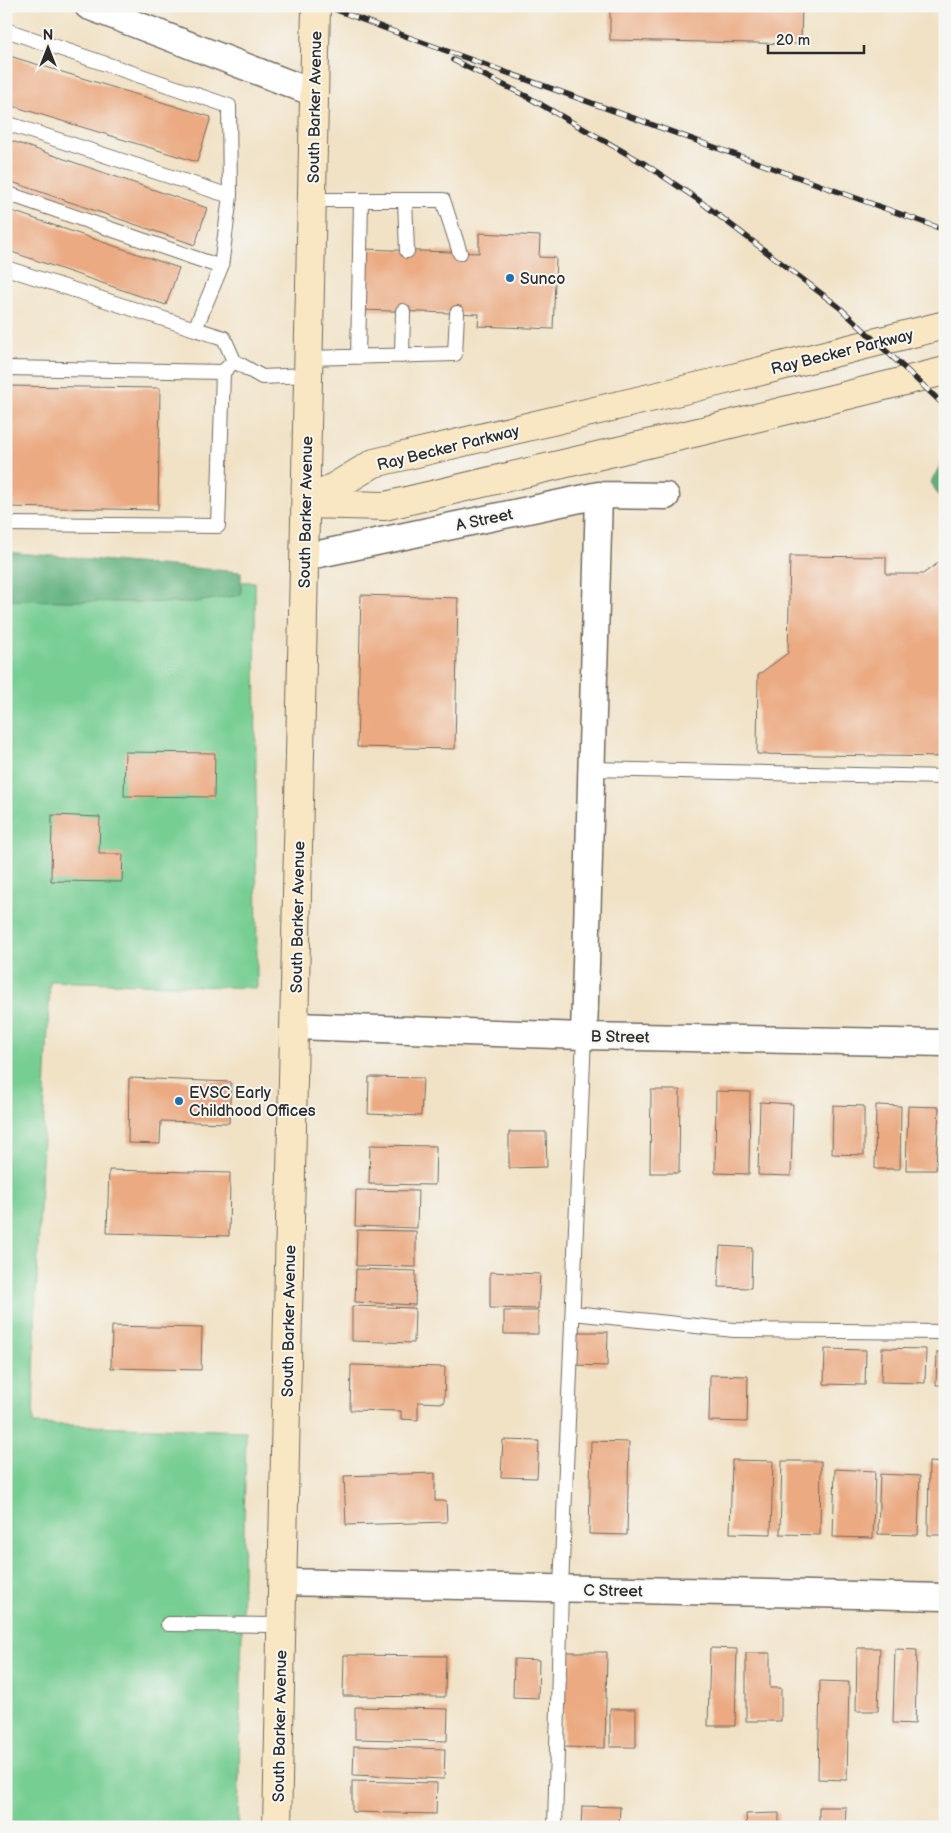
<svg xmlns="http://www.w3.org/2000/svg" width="951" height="1833" font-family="'Balsamiq Sans',sans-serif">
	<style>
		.green { fill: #77ce93; stroke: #517c5f }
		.forest { fill: #61b17d; stroke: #466e54 }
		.building { fill: #ebaa82 }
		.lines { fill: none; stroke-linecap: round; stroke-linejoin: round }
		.service-casing { stroke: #706b61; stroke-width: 16 }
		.minor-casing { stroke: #706b61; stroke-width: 29 }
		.secondary-casing { stroke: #706b61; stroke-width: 30 }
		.service { stroke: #fff; stroke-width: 14 }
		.minor { stroke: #fff; stroke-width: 26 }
		.secondary { stroke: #f9e7c3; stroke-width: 28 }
		.rail-casing { stroke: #2b2b2b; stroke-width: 5.5 }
		.rail { stroke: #f6f6f2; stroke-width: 4; stroke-dasharray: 11; stroke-linecap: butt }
		.poi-dot { fill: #1f6fb2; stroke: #f6f6f2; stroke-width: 2 }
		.labels { text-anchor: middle; stroke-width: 4; stroke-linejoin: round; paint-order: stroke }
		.street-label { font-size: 16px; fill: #2b2b2b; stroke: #f6f6f2 }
		.poi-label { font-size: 16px; fill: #2b2b2b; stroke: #f6f6f2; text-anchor: start }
	</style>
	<rect width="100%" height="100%" fill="#f6f6f2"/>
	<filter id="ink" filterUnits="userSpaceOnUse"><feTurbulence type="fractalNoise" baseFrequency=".02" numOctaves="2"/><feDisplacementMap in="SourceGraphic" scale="10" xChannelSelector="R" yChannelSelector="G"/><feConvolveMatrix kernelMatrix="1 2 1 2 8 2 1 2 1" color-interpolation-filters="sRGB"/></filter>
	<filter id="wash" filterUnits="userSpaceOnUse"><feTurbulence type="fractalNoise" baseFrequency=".0096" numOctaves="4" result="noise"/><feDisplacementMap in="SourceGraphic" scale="20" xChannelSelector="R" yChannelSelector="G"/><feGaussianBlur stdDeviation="1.12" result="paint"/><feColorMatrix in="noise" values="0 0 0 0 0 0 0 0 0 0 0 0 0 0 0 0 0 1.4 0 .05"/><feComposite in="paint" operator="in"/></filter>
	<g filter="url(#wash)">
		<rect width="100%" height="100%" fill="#f1e2c6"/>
		<path class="green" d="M6,581L255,582L257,988L50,981L36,1297L33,1424L246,1431L238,1827H6Z"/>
		<path class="forest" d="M942,462L945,464V507L931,482Z
			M6,552L241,572V595L189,603L6,600Z"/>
		<g id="blocks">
			<path class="building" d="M610,6H802L801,44L610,40Z
				M6,55L211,117L197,162L6,104Z
				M6,139L207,208L195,245L6,180Z
				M6,209L179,268L166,305L6,250Z
				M479,233L540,236L539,257L556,258L553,329L478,326L479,314L362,310L363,249L479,253Z
				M6,386L160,388L158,510L6,507Z
				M790,556L886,557V574H923L945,558V757L757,754L758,675L788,653Z
				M361,595L458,598L455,749L357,747Z
				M125,752L215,753L214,797L124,796Z
				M52,815L100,817L99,854H123L122,882L51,881Z
				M369,1077L423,1078L421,1116L368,1114Z
				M129,1078L231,1082L229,1123L161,1121L160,1144L128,1143Z
				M651,1090H680L679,1173H650Z
				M716,1091L750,1092L749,1174L715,1173Z
				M760,1102L793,1104L791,1176L758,1175Z
				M833,1105L864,1106V1155L832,1154Z
				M876,1105L901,1106L900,1169H875Z
				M908,1106L939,1107L936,1170H906Z
				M509,1132H546L547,1167L509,1168Z
				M370,1145L436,1146L435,1185L369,1184Z
				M109,1170L230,1173L229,1236L107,1233Z
				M356,1190L418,1191L417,1228L355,1226Z
				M357,1230L416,1231V1267L356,1266Z
				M720,1246L752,1248L751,1288L718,1287Z
				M356,1269L416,1271L415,1305L355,1302Z
				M490,1272L540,1274L538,1309L490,1308Z
				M352,1306L415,1308L414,1343L352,1341Z
				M504,1311H538V1334H504Z
				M112,1326L202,1328L201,1370L111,1368Z
				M573,1332H608L607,1366L573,1365Z
				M882,1348L926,1349L925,1383L881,1382Z
				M825,1349L866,1350L865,1385L824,1384Z
				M937,1352H945V1385H936Z
				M351,1365L445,1367L444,1403L418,1402V1420L401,1419V1411L350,1410Z
				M710,1375L748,1376L747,1422L709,1421Z
				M503,1440L539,1441L537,1478L501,1477Z
				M591,1441L629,1442L627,1535L589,1534Z
				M732,1460L773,1461L771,1534L730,1533Z
				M782,1461H821L820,1535L780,1534Z
				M929,1462L945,1463V1535H928Z
				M835,1469L875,1471L873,1538L833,1537Z
				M435,1473V1501H446L447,1522L346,1525L344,1476Z
				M880,1474L920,1476L918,1535L878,1534Z
				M710,1648L737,1649L735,1726H708Z
				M857,1648H880L878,1711H856Z
				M895,1649L917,1650L915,1724L893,1723Z
				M566,1652H607L605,1748L563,1747Z
				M746,1653H770V1688H781V1721H746Z
				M344,1655L446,1656L445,1697L343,1696Z
				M514,1659L539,1660L538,1698L513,1697Z
				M820,1681L849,1682L847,1780L818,1779Z
				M355,1707L448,1709L447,1741L355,1739Z
				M610,1709H636V1747H610Z
				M354,1746L445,1749L444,1779L353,1775Z
				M352,1781L437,1783L436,1814L352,1812Z
				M582,1806L620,1807L619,1827H581Z
				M819,1807H846L845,1827H819Z
				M779,1813V1827H747L746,1814Z"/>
		</g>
	</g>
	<g filter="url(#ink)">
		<use href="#blocks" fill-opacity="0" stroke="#706b61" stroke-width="1"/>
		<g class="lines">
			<g class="service-casing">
				<path id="service" d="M6,30L229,106L230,196
					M6,123L230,196L221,267
					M6,193L221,267L195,329L6,268
					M312,200H443L460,253
					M405,200L407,251
					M195,329L224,338L234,361L262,377L308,375
					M402,356L403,311
					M358,357L361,200
					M308,358L455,354L457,313
					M6,368L223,372
					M6,524L218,526L223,372L234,361
					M592,769L945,777
					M573,1313L734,1330L945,1332
					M168,1624L281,1625
					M555,1827L561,1588L584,1036"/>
			</g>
			<g class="minor-casing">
				<path id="minor" d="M88,6L314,93
					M305,557L599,495L666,496
					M295,1026L584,1036L945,1043
					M584,1036L599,495
					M282,1582L945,1597"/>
			</g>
			<g class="secondary-casing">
				<path id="secondary" d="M306,504L374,463L709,384L945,325
					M306,504L385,506L719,427L945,371
					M277,1827L316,6"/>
			</g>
			<use href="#service" class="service"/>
			<use href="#minor" class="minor"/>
			<use href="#secondary" class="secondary"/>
			<g class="rail-casing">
				<path id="rail" d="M326,6L408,37L945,230
					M453,60L526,96L645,164L697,199L839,307L945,406"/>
			</g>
			<use href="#rail" class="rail"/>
		</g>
	</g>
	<g class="poi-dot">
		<circle cx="510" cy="278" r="5"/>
		<circle cx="179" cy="1101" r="5"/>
	</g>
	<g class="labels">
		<g class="street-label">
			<text transform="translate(314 107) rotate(-89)" y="6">South Barker Avenue</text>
			<text transform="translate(842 351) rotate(-14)" y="6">Ray Becker Parkway</text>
			<text transform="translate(448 447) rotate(-14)" y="6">Ray Becker Parkway</text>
			<text transform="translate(305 512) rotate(-89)" y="6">South Barker Avenue</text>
			<text transform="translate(484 519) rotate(-12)" y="6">A Street</text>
			<text transform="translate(297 917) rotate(-89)" y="6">South Barker Avenue</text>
			<text transform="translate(620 1036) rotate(1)" y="6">B Street</text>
			<text transform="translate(288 1321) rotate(-89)" y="6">South Barker Avenue</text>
			<text transform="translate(613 1590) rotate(1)" y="6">C Street</text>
			<text transform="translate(279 1726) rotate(-89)" y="6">South Barker Avenue</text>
		</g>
		<g class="poi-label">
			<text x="520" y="284">Sunco</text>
			<text x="189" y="1098">EVSC Early<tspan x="189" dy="18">Childhood Offices</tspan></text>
		</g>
	</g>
	<rect width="951" height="1833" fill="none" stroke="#f6f6f2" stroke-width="25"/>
	<g transform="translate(48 48)" stroke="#f6f6f2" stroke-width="4" paint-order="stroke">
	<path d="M0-4L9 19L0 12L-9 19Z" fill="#2b2b2b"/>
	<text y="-8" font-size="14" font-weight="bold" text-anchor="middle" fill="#2b2b2b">N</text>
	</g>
	<path d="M768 45v8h96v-8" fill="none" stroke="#2b2b2b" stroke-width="2.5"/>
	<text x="776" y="45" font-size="15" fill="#2b2b2b" stroke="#f6f6f2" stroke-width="4" paint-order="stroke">20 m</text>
</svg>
